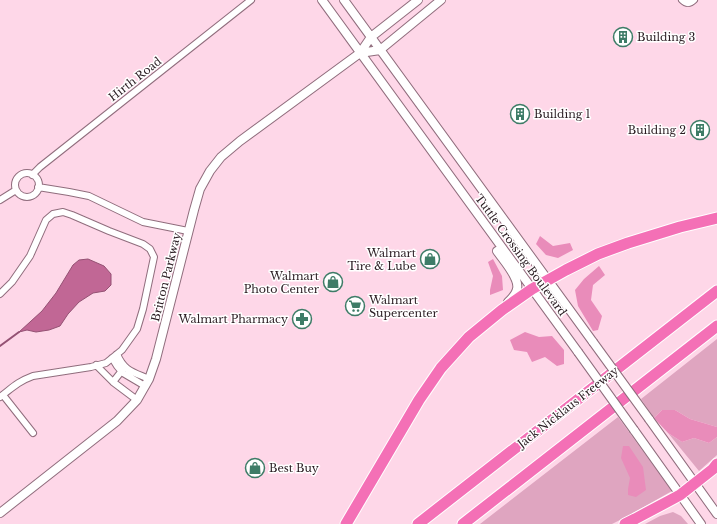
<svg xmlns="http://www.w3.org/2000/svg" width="717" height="524" font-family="'Libre Baskerville',serif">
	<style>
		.green { fill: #dfa5c0 }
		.forest { fill: #e98cba }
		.water { fill: #c16795; stroke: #945173 }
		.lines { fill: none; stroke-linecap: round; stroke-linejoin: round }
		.stream { stroke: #945173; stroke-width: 2 }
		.street-casing { stroke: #906d7d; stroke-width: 8 }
		.secondary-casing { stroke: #906d7d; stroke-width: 10 }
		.highway-casing { stroke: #fff; stroke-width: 13 }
		.street { stroke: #fff; stroke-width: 6 }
		.secondary { stroke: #fff; stroke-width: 8 }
		.highway { stroke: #f470b6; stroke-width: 11 }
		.secondary-bridge-casing { stroke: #906d7d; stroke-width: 10; stroke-linecap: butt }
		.secondary-bridge { stroke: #fff; stroke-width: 8 }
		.labels { text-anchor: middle; stroke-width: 3; stroke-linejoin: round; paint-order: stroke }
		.poi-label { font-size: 11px; fill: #2b1d23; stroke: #fff; text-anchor: start }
		.street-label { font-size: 11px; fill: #2b1d23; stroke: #fff }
	</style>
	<rect width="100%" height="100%" fill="#fed7e8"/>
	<path class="green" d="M717,339V427L690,419L675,410H662L654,418L641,399Z
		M618,417L672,491L626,517L612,524H480Z
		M668,433L682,442L694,438L709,443L717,437V455L699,471Z
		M673,512L681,516L688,524H645L660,516Z"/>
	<path class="forest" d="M540,236L553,246L570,243L573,250L558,258L546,255L536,244Z
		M493,259L502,276L503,290L490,295V290L493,276L488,262Z
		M599,266L605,275L593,285L591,300L602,316L598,330L593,331L578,306L575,290L584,279Z
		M525,332L539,337L552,336L564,350V364L557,366L545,357L532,362L527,352L514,350L510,340Z
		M662,410H675L690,419L717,427V437L709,443L694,438L682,442L668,433L654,418Z
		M623,446H629L643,467L646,490L636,497L628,495V489L630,478L621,458Z"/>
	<path class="water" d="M88,259L104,266L111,274V285L105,291L93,293L79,302L68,314L60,326L49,330L36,332L27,330L19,332L42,311L56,293L73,265L79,260Z"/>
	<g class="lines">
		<path class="stream" d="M0,346L19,332"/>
		<g class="street-casing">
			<path id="street" d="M682,0C686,4 690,4 694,0
				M15 185a12 12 0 1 1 24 0a12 12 0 1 1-24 0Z
				M32,175L40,167L251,0
				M38,187L69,192L89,196L143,222L188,231
				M0,200L16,190
				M0,294L12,282L30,256L46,220L53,214L63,212L72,215L109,231L143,244L150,249L154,257L143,309L137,329L122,350L106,363L91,367L33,376C17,382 12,388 0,397
				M117,354C124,371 133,372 149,379
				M112,358L117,366L123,373L145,386
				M96,365L113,382L137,400
				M113,382L124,368
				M3,395L33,433"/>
		</g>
		<g class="secondary-casing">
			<path id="secondary" d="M322,0L578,352
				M344,0L593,342
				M360,53L380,50L441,0
				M497,251C503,260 520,278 517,289C516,295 512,298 508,302
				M649,419L717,514
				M634,430L701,524
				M0,513L117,421L137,400L149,379L156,359L194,210L200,189L210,171L221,157L240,141L360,53L371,37L418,0"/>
		</g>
		<g class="highway-casing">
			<path id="highway" d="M346,524L419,400L441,368L469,337L502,310L532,289L566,270L598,254L628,243L680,227L717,218
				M418,524L717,291
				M463,524L717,326
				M625,524L635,519L680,495L713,469L717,464"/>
		</g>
		<use href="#street" class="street"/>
		<use href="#secondary" class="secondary"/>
		<use href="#highway" class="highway"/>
		<g class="secondary-bridge-casing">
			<path id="secondary-bridge" d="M593,342L649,419
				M578,352L634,430"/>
		</g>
		<use href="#secondary-bridge" class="secondary-bridge"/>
	</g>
	<defs>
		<g id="building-ring" transform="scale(1)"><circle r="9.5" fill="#fff" stroke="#3e7c67" stroke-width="1.5"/><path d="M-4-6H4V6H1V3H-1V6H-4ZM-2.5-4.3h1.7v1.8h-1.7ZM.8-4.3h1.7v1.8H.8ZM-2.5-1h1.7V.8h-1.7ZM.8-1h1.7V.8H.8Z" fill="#3e7c67"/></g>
		<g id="shop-ring" transform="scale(1)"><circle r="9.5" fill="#fff" stroke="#3e7c67" stroke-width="1.5"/><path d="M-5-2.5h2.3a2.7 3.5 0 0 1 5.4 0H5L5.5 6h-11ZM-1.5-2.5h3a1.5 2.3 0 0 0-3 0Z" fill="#3e7c67"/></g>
		<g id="supermarket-ring" transform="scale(1)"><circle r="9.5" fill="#fff" stroke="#3e7c67" stroke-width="1.5"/><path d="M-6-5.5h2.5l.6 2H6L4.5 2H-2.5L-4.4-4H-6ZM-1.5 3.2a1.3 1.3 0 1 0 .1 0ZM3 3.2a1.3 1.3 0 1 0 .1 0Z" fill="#3e7c67"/></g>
		<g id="pharmacy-ring" transform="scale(1)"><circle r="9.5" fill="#fff" stroke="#3e7c67" stroke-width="1.5"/><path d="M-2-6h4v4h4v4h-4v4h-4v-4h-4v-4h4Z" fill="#3e7c67"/></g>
	</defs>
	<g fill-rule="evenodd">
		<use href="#building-ring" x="623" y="37"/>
		<use href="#building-ring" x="520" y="114"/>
		<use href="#building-ring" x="700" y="130"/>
		<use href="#shop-ring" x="430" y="259"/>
		<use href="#shop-ring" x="333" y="282"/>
		<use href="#supermarket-ring" x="355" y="306"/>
		<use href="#pharmacy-ring" x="302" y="319"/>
		<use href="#shop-ring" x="255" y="468"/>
	</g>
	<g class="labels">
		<g class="poi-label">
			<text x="637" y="41">Building 3</text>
			<text x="534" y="118">Building 1</text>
			<text x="686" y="134" text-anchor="end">Building 2</text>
			<text x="416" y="257" text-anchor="end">Walmart<tspan x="416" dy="13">Tire &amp; Lube</tspan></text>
			<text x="319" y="280" text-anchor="end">Walmart<tspan x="319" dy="13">Photo Center</tspan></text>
			<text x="369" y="304">Walmart<tspan x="369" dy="13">Supercenter</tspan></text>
			<text x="288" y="323" text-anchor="end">Walmart Pharmacy</text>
			<text x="269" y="472">Best Buy</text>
		</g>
		<g class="street-label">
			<text transform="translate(135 79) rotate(-38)" y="4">Hirth Road</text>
			<text transform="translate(521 255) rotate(54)" y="4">Tuttle Crossing Boulevard</text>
			<text transform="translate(166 277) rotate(-76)" y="4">Britton Parkway</text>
			<text transform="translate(568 407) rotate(-38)" y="4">Jack Nicklaus Freeway</text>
		</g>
	</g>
</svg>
